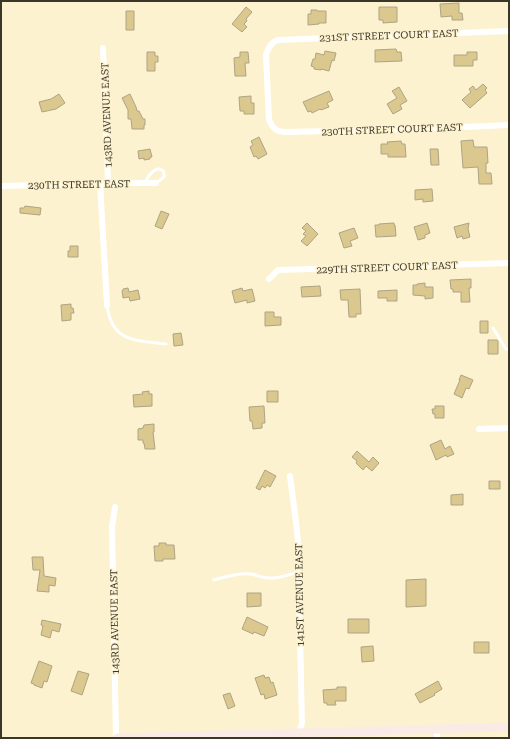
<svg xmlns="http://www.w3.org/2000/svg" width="510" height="739" font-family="'Roboto Serif',serif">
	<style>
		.building { fill: #dac88f; stroke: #aea484 }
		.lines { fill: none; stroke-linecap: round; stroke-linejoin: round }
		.lane { stroke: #fff; stroke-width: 3 }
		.street { stroke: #fff; stroke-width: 6 }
		.secondary { stroke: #fbebe6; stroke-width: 9 }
		.labels { text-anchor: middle; stroke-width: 3; stroke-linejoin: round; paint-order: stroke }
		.street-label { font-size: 10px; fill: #3a3628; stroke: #fdf2cf }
	</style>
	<rect width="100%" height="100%" fill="#fdf2cf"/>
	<path class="building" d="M459,3V13H462L463,20H452V16L441,17L440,4Z
		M246,7L252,12L246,19L247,21L244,24L247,27L242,32L232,24Z
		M379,7H397V22L383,23V20H379Z
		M311,10H317V11H326V23H319V24L308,25V14H311Z
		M126,11H134V30H126Z
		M396,49L397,52H401L402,61L375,62V50Z
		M325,51L336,53L334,61L332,60L329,71L321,69V70L314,69V67L311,66L313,59H315L316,53L324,55Z
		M147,52H155V56H158V62H155V71H147Z
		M240,52H248L249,63H245L246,76H235L234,58L240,57Z
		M467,52H477V60H473V66H454V55H467Z
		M483,84L487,88L485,90L487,93L470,108L462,100L471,92L469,89L473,86L476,90Z
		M399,87L407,101L400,105L402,109L393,114L387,104L397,98L392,91Z
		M329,91L333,100L327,103L329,107L321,110L320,109L312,113L311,111L308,112L303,102Z
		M59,94L65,103L56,109L42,112L39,102L51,99Z
		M130,94L136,107L137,111H139L143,119H145V125H144V129H132L131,119H128V110L122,98Z
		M251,96V103H254V114H244V111H240L239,97Z
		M259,137L267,154L258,159L256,156L254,157L250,147L253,145L251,141Z
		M473,140L474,147H487L488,163H486V173H491L492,184H479L478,167L463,168L461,141Z
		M401,141L402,144H405L406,157H388V154H381V144H388L387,142Z
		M150,149L152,157H150V159L144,160V158L139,159L138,151Z
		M430,149H438L439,165H431Z
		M432,189L433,201L423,202V199L415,200V190Z
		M25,206L41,208L40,215L20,213V208H24Z
		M161,211L169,214L162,229L155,226Z
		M307,223L318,234L307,246L301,241L306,236L303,234L306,231L302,228Z
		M394,223V225H395L396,236L376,237L375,225H379V224Z
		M427,223L430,233L425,235V238L418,240L414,227Z
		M469,223L468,229L470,237L463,239L462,236L457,238L454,227Z
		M354,228L358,238L350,241L352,246L344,248L339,233Z
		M70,246H78V257H68V251H70Z
		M471,279V288H469L470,302H461V292H453V289H451L450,280Z
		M425,283V287H433V298L425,299V296L413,295V285H417V284Z
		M320,286L321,296L302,297L301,287Z
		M128,288L129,292L138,290L140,299L130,301L129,297L123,298L122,291L123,290V289Z
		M242,288L243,291L252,289L255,301L247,303V300L235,303L232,291Z
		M360,289L361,314H356V317H349L348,300H341L340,290Z
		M397,290V301H387V298H378V291Z
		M71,304V308H73L74,313H71V320L62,321L61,305Z
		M265,312H274V317H281V325L265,326Z
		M480,321H488V333H480Z
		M181,333L183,345L174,346L173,334Z
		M488,340H497L498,341V354H488Z
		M461,375L473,380L469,389L466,388L462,398L454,394L460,380H459Z
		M149,391V394H152V406L134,407L133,395L143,394L142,392Z
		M267,391H278V402H267Z
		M264,406L265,423H262V428L253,429L252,421H250L249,407Z
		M435,406H444V418H435V414H433L432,409H435Z
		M154,424V432H153L155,449H145L144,443H143V440H138V429L143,428L144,425Z
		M441,440L445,449L450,446L454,454L447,457L446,455L436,460L430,445Z
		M357,451L369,462L373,457L379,463L372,471L366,466L363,470L356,463L357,461L352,457Z
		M265,470L276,476L270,487L267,485L265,488L262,486L260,490L256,488Z
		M489,481H500V489H489Z
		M463,494V505H451V495Z
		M159,543H166V545H174L175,559H163V561H155L154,546H159Z
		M32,557H43L44,576L56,578L55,586L49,585V592L37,591L40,570H33Z
		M426,579V606L406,607V580Z
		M247,593H261V606L247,607Z
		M247,617L268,627L264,636L254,632L253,634L242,629Z
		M348,619H369V633H348Z
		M42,620L61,624L59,632L52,630L50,638L41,635L43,626L41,625Z
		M474,642H489V653H474Z
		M373,646L374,661L362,662L361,647Z
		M39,661L52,666L47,682L44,681L42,688L34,685V684L31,683Z
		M78,671L89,674L82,695L71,691Z
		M264,675L265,678L269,677L271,683L273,682L277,695L265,699L264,694L261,695L255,678Z
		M438,681L442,689L434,694L435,695L420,703L415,694Z
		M337,687H346V701H335L336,705H327V703H324L323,690L337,689Z
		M230,693L235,706L228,709L223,695Z"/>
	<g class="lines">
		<path class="lane" d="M145,183C148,176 157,163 164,172V177L156,183
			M107,305C112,343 135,340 166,344
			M493,328L506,349H509
			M214,580C225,577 239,572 251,574C257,575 263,578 269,578C278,579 288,574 297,573"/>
		<path class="street" d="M509,31L278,40C271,42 268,48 266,55L269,120C273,129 277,132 287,132L416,129L509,125
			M103,48L108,183
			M100,183L107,305
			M1,186L108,183H156
			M269,279L278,270L509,263
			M479,429L509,428
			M290,476L296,522L299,551L297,569L299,591L302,723L299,733V738
			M115,507L112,527L116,738
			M437,729V738"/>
		<path class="secondary" d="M117,738L509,727"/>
	</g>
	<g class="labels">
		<g class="street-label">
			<text transform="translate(389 35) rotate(-2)" y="4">231ST STREET COURT EAST</text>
			<text transform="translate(106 115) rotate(-92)" y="4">143RD AVENUE EAST</text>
			<text transform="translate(392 129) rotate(-2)" y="4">230TH STREET COURT EAST</text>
			<text transform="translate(79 184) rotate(-1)" y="4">230TH STREET EAST</text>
			<text transform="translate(387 267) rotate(-2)" y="4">229TH STREET COURT EAST</text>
			<text transform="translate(299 595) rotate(-91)" y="4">141ST AVENUE EAST</text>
			<text transform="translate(114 622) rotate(-91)" y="4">143RD AVENUE EAST</text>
		</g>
	</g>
	<rect width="510" height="739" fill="none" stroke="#3a3628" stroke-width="4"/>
</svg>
